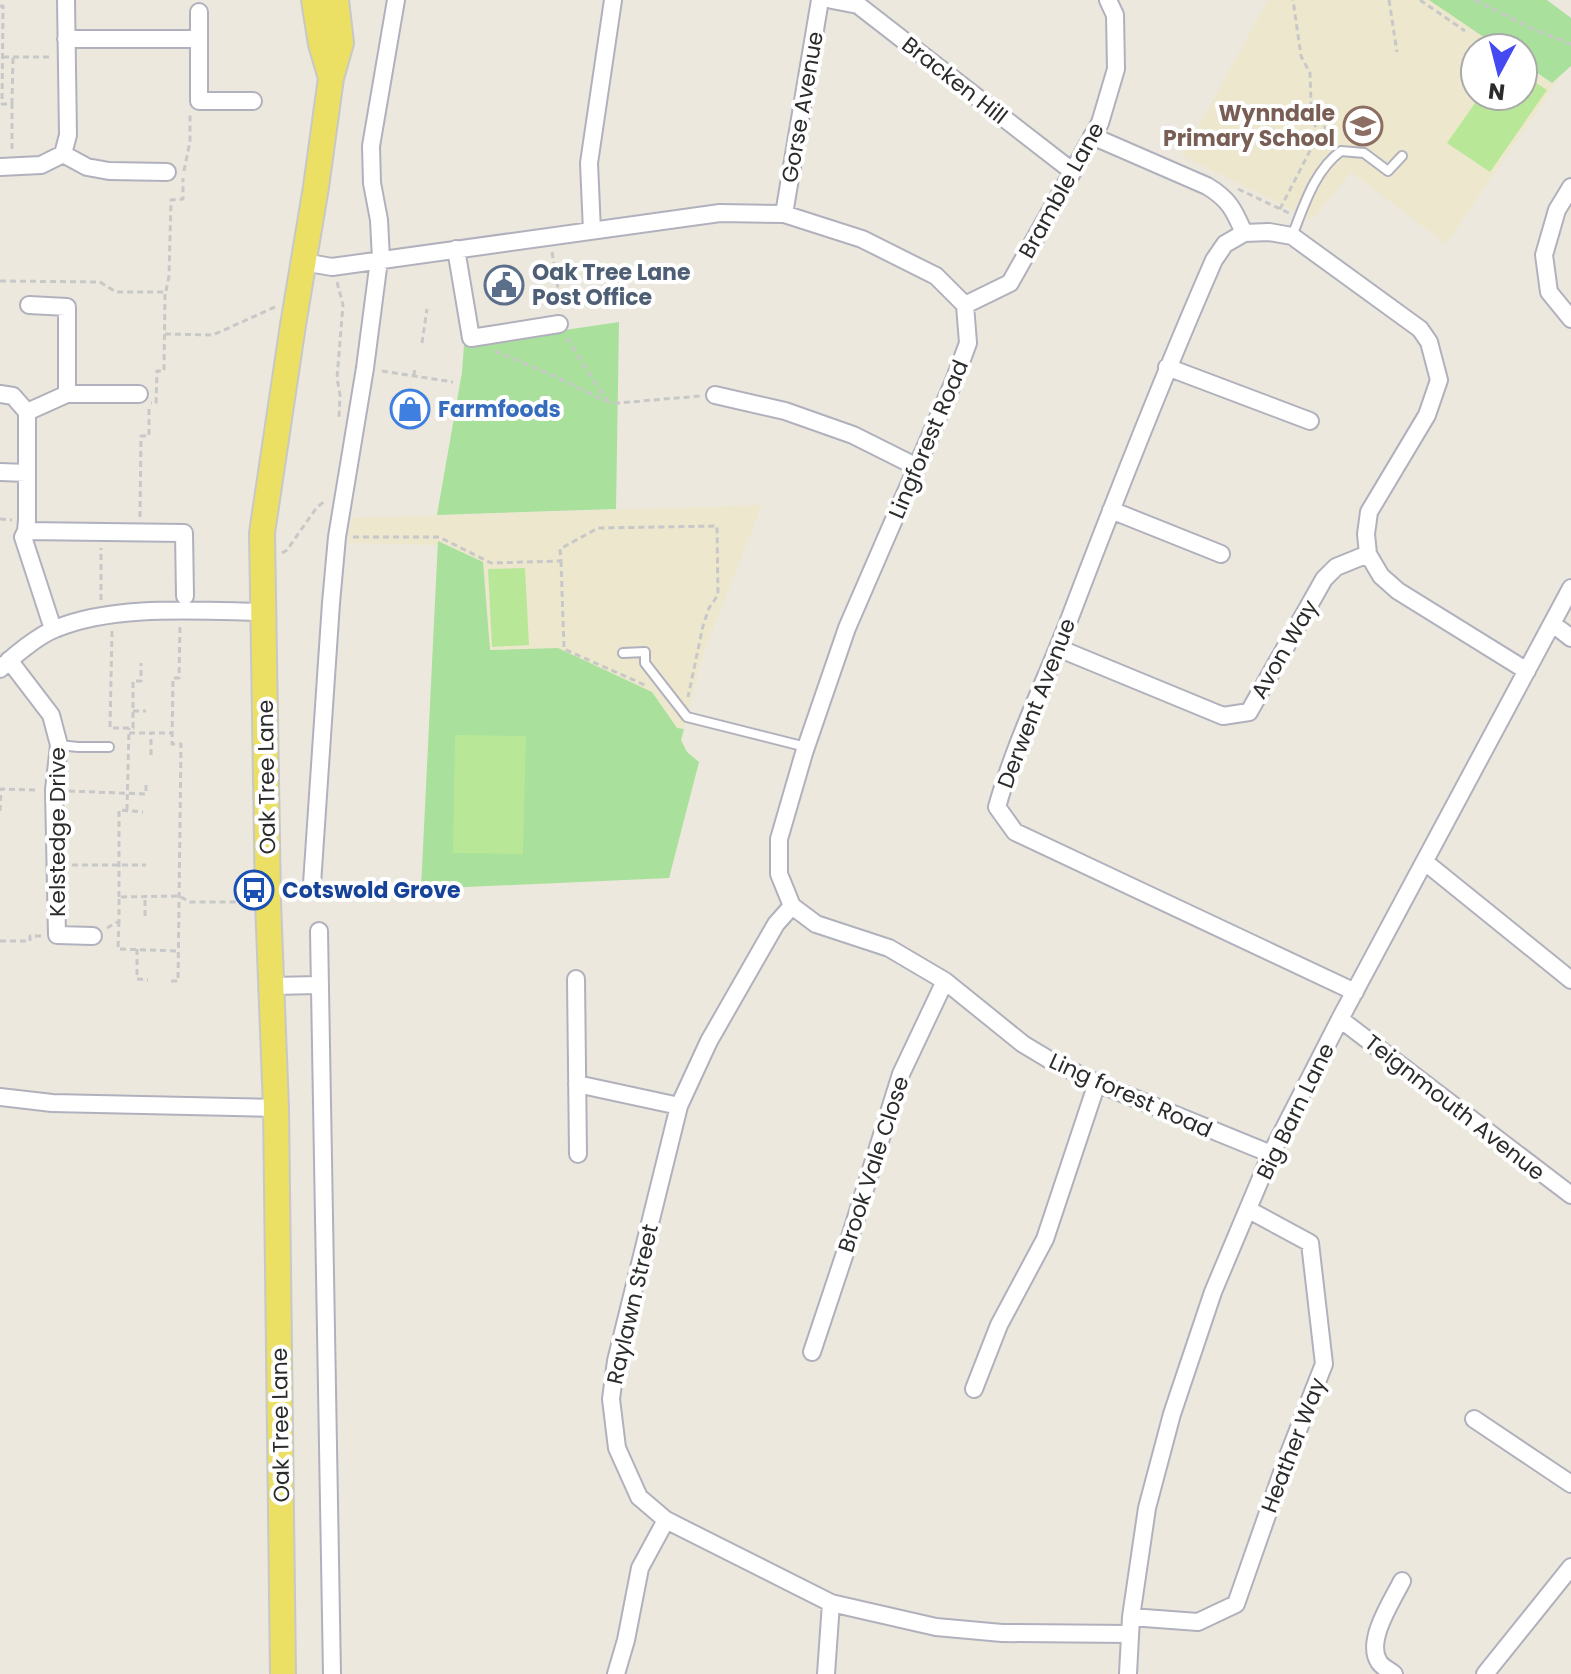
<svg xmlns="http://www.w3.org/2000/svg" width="1571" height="1674" font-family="Poppins,sans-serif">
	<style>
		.education { fill: #ede7cd }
		.green { fill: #a8e09c }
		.pitch { fill: #b9e798 }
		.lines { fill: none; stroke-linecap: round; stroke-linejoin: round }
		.service-casing { stroke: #b1b1be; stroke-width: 12 }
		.minor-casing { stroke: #b1b1be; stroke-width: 20 }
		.primary-casing { stroke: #c8c8c8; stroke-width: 28 }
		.path { stroke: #c8c8c8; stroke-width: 3; stroke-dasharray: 6 4; stroke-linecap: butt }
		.service { stroke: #fff; stroke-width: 8 }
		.minor { stroke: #fff; stroke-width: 16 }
		.primary { stroke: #ebe063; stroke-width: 24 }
		.labels { text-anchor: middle; stroke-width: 8; stroke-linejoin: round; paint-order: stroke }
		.street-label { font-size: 22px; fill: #2b2b2b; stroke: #fff }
		.education-label { font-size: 22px; font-weight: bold; fill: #785e54; stroke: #fff; text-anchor: end }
		.service-label { font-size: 22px; font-weight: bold; fill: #4e5e75; stroke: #fff; text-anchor: start }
		.shop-label { font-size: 22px; font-weight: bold; fill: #366cbe; stroke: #fff; text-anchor: start }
		.transit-label { font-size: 22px; font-weight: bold; fill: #164399; stroke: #fff; text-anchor: start }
	</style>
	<rect width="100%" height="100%" fill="#ece8dd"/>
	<path class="education" d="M1268,0H1429L1500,48H1475V96H1523V63L1551,83L1561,76L1446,244L1351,172L1312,220L1182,156Z
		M762,505L703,655L684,729L681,740L687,752L699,762L669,878L421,889L438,545L348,543L352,518Z"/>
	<path class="green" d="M1429,0H1547L1571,18V66L1552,83L1523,63V48H1500Z
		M619,322L616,509L437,515L462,372L464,345Z
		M438,541L483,562L490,650L558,648L652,692L677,728L684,729L681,740L687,752L699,762L669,878L421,889Z"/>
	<path class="pitch" d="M1523,74L1547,90L1490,172L1447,143L1480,96H1523Z
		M525,568L529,645L492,647L488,569Z
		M455,735L526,736L523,854L453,853Z"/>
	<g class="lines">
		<g class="service-casing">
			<path id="service" d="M1292,236C1304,206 1314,171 1341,151L1364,153L1388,171L1402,156
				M623,653L645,652V663L687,717L806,747
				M59,745L78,747H109"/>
		</g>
		<g class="minor-casing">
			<path id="minor" d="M832,0L858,5L1072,171
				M66,39H199V101H253
				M199,39V12
				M1092,136L1207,186C1229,199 1234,210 1244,233L1269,232L1292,236L1420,329L1429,342L1439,380L1427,415L1369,512L1366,534L1368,554L1381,576L1398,591L1527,671
				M63,154L87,167L109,171L167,172
				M0,167L41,165L63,154L68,135L66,0
				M1571,187L1557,210L1544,255L1549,292L1571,319
				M784,214L820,0
				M592,231L589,163L613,0
				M1244,233L1225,244L1214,260C1162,379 1115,499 1069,620C1045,682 1015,743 997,807L1015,832L1355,992
				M456,249L471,338L559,324
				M381,259L379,220L372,183L371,146L396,0
				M303,262L332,267L339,266L720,213L784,214L862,239L936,276L965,305L968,343L954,381L847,628L804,753L779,839V874L792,906
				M29,305L67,307V394
				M965,305L1010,283L1100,123L1116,69L1115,15L1108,0
				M1167,367L1310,421
				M0,394L13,396L27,412V520L26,531L23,537L53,629
				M715,395L785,411L853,435L917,467
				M27,412L67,394H139
				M0,472L27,473
				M1111,510L1221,554
				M26,531L184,533L185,596
				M1553,624L1571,638
				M1058,648L1223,716L1249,712L1324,579L1336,567L1368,554
				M9,660L51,715L59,745L54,790L57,935L93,936
				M0,669C12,657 39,635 55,629C114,604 201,611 264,612
				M1425,862L1571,980
				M312,884L331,603L337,537L365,368L379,260
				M792,906L776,924L709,1041L679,1106L616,1361L611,1399L617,1448L639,1497L666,1520L831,1603L936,1627L1002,1633L1130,1634
				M792,906L816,924L889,948L945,981L1023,1044L1053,1062L1097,1083L1271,1154
				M319,931L332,1674
				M576,979L578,1154
				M272,986L319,985
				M1340,1019L1571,1195
				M577,1084L679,1106
				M0,1097L52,1103L276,1108
				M812,1352L846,1250L901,1074L945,981
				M974,1389L999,1325L1045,1239L1097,1083
				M1474,1419L1571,1484
				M1131,1617L1198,1622L1236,1604L1286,1461L1324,1364L1310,1243L1249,1210
				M616,1674L626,1640L640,1568L666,1520
				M826,1674L831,1603
				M1128,1674L1131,1617L1147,1508L1172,1414L1213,1292L1271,1154L1340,1019L1571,588
				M1394,1674C1389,1670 1382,1667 1379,1662C1365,1641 1392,1601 1402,1581
				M1485,1674L1571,1567"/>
		</g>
		<g class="primary-casing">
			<path id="primary" d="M314,0L321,44L331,78
				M283,1674L276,1108L268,902L262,533L293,325L316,187L331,78L341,43L336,0"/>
		</g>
		<path class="path" d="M1389,0L1397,52
			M1420,0L1465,31
			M1475,0L1533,29L1571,44
			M0,6H3L2,104H12V149
			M3,57H51
			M1311,103L1322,108L1328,147
			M12,104L13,57
			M1314,144L1326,133
			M184,171L190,141V115
			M1238,189L1289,213
			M1280,209L1313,145L1316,130L1311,103L1310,73L1301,56L1293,0
			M552,252L561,307
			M0,281L100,282L116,292H165L164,371H157L156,403H151
			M337,282L343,305L337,378L340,395L339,417
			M166,291L169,276L171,200L183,199V178
			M165,334L213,335L275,307
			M567,338L608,402
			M422,343L427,309
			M495,351L552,375L608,402L618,403L700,396
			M382,371L453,382
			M414,376L415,366
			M140,517L141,436H149V408
			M0,519L12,520
			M353,537H439L491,563L561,561L560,549L598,528L717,526L718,595L709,608L703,626L688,697
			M282,553L287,550L317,507L325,501
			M561,561L564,649L647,686
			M101,600V548
			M112,631L110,728H133V681H141V663
			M133,711H146
			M129,733H172
			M151,755V733
			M69,791L146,794V782
			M127,810L129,728
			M0,811L1,789L38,790
			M72,865H146
			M119,897V810L143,812
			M145,916V897
			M119,921L118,949L178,951
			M107,928L119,921V897L179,896L190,902H248
			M0,941H30V936H42
			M137,949V979L148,980
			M171,981H178L181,744H172L173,678H179L180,626"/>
		<use href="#service" class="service"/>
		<use href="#minor" class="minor"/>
		<use href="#primary" class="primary"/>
	</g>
	<defs>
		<g id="school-ring" transform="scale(2)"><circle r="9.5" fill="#fff" stroke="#8d6e63" stroke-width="1.5"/><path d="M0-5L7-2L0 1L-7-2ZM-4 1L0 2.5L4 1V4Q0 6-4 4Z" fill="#8d6e63"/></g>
		<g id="civic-ring" transform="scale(2)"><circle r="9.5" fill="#fff" stroke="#5c6f8a" stroke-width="1.5"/><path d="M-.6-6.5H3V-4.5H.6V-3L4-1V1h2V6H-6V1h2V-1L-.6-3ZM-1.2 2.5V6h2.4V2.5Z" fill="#5c6f8a"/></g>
		<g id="shop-ring" transform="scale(2)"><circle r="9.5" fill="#fff" stroke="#3f7fe0" stroke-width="1.5"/><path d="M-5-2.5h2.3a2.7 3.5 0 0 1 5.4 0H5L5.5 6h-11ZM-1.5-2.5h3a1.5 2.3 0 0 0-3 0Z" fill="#3f7fe0"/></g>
		<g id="bus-ring" transform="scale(2)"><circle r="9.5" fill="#fff" stroke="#1a4fb4" stroke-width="1.5"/><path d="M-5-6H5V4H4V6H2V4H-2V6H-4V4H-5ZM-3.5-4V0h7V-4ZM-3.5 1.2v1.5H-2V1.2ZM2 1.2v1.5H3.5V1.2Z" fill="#1a4fb4"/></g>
	</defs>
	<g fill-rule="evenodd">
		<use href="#school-ring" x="1363" y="126"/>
		<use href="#civic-ring" x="504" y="285"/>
		<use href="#shop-ring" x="410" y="409"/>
		<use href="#bus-ring" x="254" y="890"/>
	</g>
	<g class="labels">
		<g class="street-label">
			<text transform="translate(955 80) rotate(38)" y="8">Bracken Hill</text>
			<text transform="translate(802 107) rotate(-80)" y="8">Gorse Avenue</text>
			<text transform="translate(1061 190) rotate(-61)" y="8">Bramble Lane</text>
			<text transform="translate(928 439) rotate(-67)" y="8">Lingforest Road</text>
			<text transform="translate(1284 649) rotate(-60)" y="8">Avon Way</text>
			<text transform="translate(1036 703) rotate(-69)" y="8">Derwent Avenue</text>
			<text transform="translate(266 777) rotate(-91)" y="8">Oak Tree Lane</text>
			<text transform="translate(57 832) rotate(-90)" y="8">Kelstedge Drive</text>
			<text transform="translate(1131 1095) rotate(24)" y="8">Ling forest Road</text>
			<text transform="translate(1455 1107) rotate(38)" y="8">Teignmouth Avenue</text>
			<text transform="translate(1295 1111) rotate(-64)" y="8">Big Barn Lane</text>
			<text transform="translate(873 1164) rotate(-72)" y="8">Brook Vale Close</text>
			<text transform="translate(632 1304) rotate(-77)" y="8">Raylawn Street</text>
			<text transform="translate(280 1425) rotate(-91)" y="8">Oak Tree Lane</text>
			<text transform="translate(1293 1445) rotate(-69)" y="8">Heather Way</text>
		</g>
		<g class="education-label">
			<text x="1335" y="121">Wynndale<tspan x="1335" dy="25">Primary School</tspan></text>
		</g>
		<g class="service-label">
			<text x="532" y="280">Oak Tree Lane<tspan x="532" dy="25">Post Office</tspan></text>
		</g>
		<g class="shop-label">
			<text x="438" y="417">Farmfoods</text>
		</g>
		<g class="transit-label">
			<text x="282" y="898">Cotswold Grove</text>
		</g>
	</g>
	<g transform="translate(1499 72) rotate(187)"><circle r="38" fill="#ffffff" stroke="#aaaaaa" stroke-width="2"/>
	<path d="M0-6L14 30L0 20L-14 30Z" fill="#4449f2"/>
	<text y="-12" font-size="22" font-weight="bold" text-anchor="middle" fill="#2b2b2b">N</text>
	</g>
</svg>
